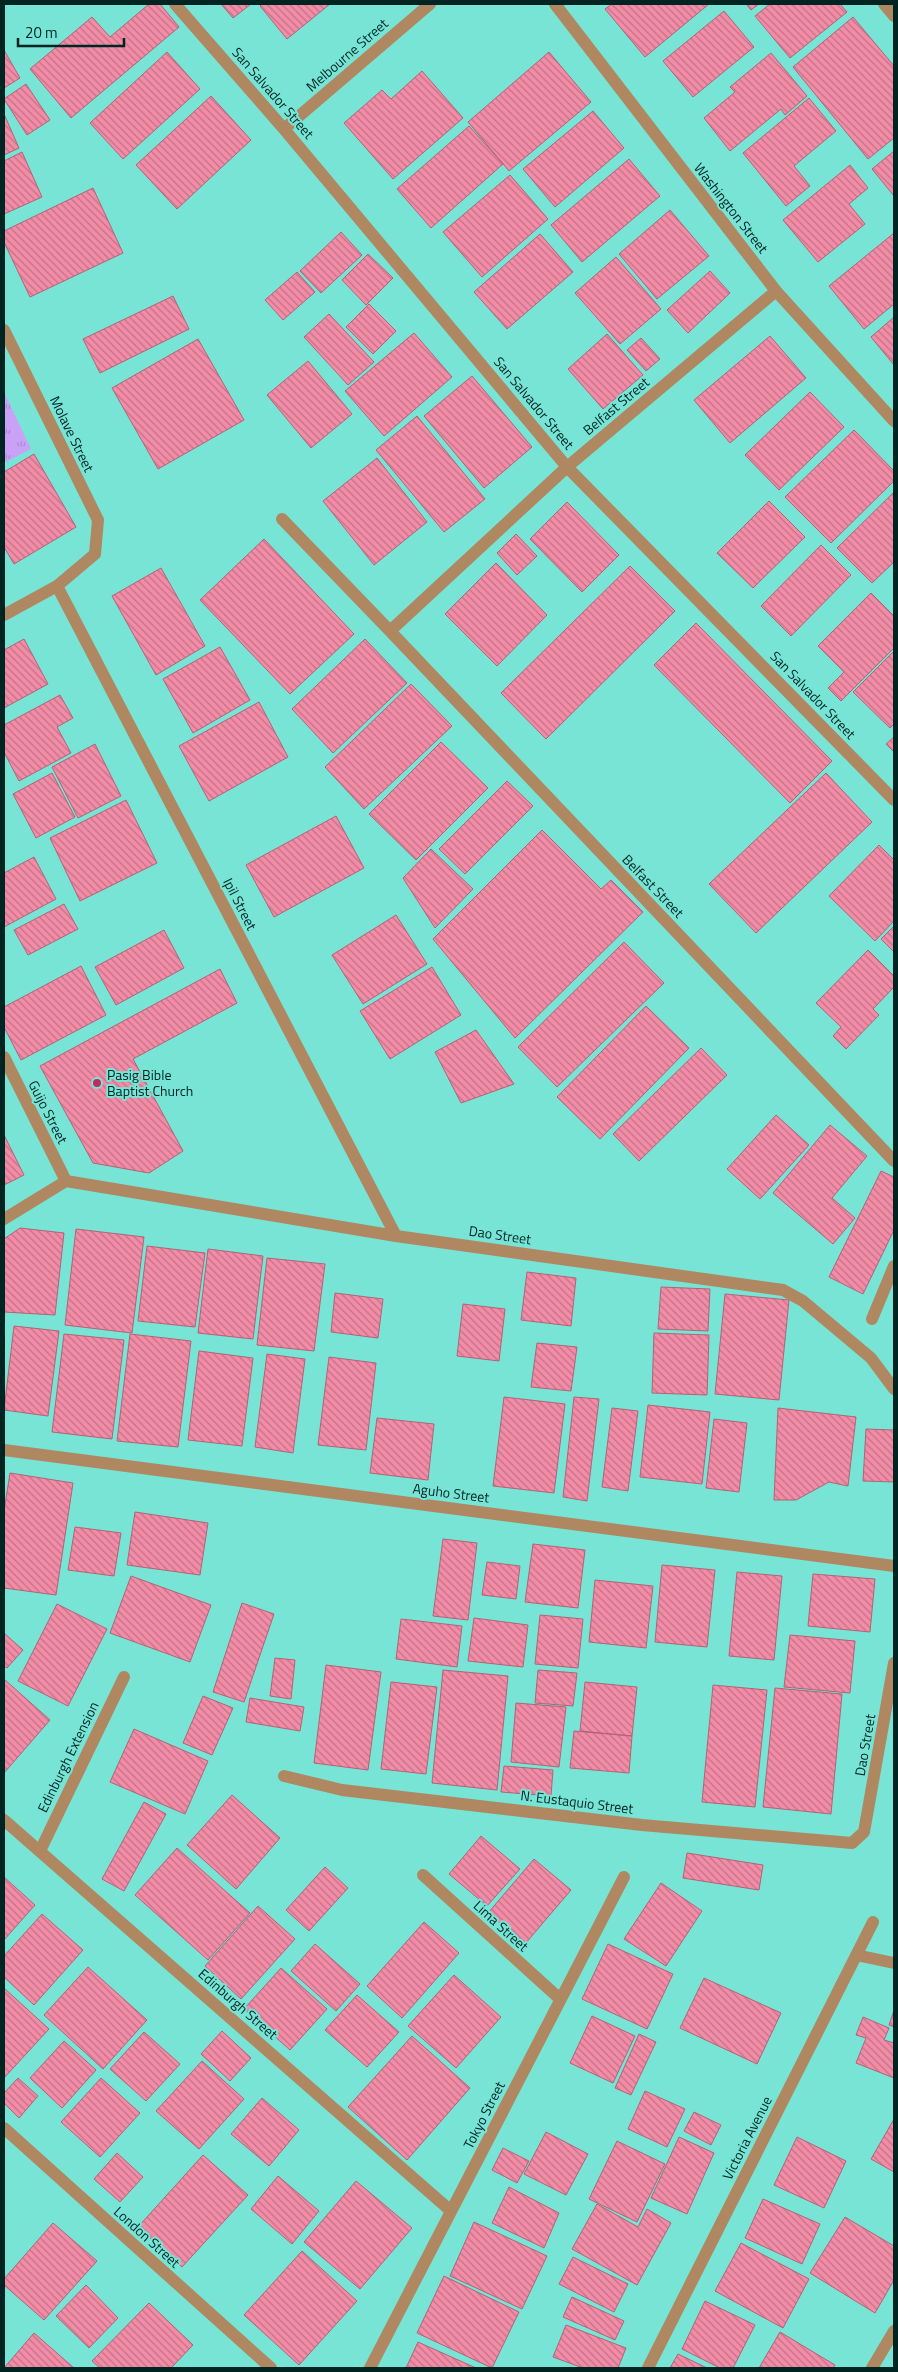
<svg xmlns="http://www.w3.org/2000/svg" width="898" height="2372" font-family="'Titillium Web',sans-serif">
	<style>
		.grass { fill: url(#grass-tufts) }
		.building { fill: url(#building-back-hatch); stroke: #b16376 }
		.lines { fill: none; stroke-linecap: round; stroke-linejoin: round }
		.minor { stroke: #af8761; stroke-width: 12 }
		.poi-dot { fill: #ba2d5f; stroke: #77e4d6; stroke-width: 2 }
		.labels { text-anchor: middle; stroke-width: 4; stroke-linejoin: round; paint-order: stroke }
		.street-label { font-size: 14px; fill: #002421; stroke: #77e4d6 }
		.poi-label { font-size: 14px; fill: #002421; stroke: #77e4d6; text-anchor: start }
	</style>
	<defs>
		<pattern id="grass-tufts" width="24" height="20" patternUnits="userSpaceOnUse" patternTransform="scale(1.25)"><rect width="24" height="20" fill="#c9a2f7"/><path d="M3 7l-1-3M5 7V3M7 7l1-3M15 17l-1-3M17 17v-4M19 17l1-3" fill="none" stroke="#ab8bd3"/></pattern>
		<pattern id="building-back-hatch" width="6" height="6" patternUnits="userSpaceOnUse" patternTransform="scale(1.25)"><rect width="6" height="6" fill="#f38ca6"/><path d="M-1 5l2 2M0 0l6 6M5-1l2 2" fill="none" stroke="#c27287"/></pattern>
	</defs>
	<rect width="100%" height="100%" fill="#77e4d6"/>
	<path class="grass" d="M4,392L31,449L4,463Z"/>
	<path class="building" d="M149,4H160L179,27L71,118L30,69L92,17L110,37Z
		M221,4H251L233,18Z
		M262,4H330L287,39L260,6Z
		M612,4H709L645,57L605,9Z
		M746,4H759L751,10Z
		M770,4H840L847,12L790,58L755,16Z
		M724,11L754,47L693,97L663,61Z
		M853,17L894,66V138L868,159L793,67Z
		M4,50L20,78L4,88Z
		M167,52L200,89L123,159L90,123Z
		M549,52L591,102L509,171L468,122Z
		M771,53L807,96L785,115L781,109L730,151L704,118L735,92L730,87Z
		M422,71L463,118L393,179L344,123L382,90L391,99Z
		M26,84L50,120L27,135L4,99Z
		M211,96L251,140L177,209L136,165Z
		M809,98L836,131L794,166L810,186L786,206L743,153Z
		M593,111L624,148L555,207L523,169Z
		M4,114L19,148L4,155Z
		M469,126L503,164L431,228L397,189Z
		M894,151V196L872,169Z
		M22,152L42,197L4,214V161Z
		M629,159L660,196L582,262L551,225Z
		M850,165L868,188L849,204L865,224L818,262L783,220Z
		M510,175L548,219L482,277L443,232Z
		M93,188L123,253L30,297L4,242V231Z
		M670,210L709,256L657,299L619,254Z
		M341,232L362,255L321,293L300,271Z
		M894,233V304L864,329L829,286Z
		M540,234L573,272L507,329L474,292Z
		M368,254L393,278L366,305L342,280Z
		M616,257L661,309L620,344L575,293Z
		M710,271L730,293L688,333L667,310Z
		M297,272L315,292L283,320L265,300Z
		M173,296L189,329L100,373L83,339Z
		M369,304L396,331L373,354L346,327Z
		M329,314L374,362L348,385L304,337Z
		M894,317V365L871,337Z
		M414,333L452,377L384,436L345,391Z
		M607,334L643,375L603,409L568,369Z
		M770,336L806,378L730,443L694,400Z
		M641,338L660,359L646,371L627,350Z
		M198,339L244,420L158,469L112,388Z
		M308,361L352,414L311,448L267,395Z
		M472,376L532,447L484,488L424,416Z
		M810,392L844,427L779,490L745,455Z
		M417,416L485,499L444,532L376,450Z
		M854,430L894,471V481L831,543L785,497Z
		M34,454L76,527L14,564L4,547V472Z
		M377,458L427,522L374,565L323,501Z
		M894,492V562L872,583L837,548Z
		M769,501L805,537L753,588L717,553Z
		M567,502L619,555L582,592L530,539Z
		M516,534L537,556L517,575L497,553Z
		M264,539L354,634L290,694L200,600Z
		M821,545L851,575L791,636L761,606Z
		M496,563L547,615L497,666L445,614Z
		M630,566L675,611L546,739L501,693Z
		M161,568L205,646L156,675L112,596Z
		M871,593L894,616V648L841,701L828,688L844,672L818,646Z
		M696,623L832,761L790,803L654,665Z
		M24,639L48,684L4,708V650Z
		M365,639L407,683L333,753L292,709Z
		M220,647L250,700L193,733L163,679Z
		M894,651V724L890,728L853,692Z
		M411,684L452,726L364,809L325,767Z
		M60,695L73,718L57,727L71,753L19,781L4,752V725Z
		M259,702L288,757L209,801L179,746Z
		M894,737V752L886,744Z
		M441,742L488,788L416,860L369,814Z
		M95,744L121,796L78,818L52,767Z
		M52,773L75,817L36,838L13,794Z
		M826,773L872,822L756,933L709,884Z
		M507,781L533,806L465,874L439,849Z
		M126,800L157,863L80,901L50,838Z
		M336,816L364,868L274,917L246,865Z
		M542,830L601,889L611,880L643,912L515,1038L433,939Z
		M879,845L894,860V921L875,941L829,896Z
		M431,849L473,889L435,928L403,878Z
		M34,857L56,899L4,927V873Z
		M64,904L78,929L28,955L14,930Z
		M396,915L427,964L363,1004L332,955Z
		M894,926V952L881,939Z
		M164,930L184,968L116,1005L95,967Z
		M624,942L664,983L557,1087L518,1047Z
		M868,950L894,976V987L873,1009L879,1015L846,1049L833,1036L841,1027L816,1003Z
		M81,966L106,1015L21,1060L4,1027V1007Z
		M432,967L461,1015L390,1059L360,1011Z
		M220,969L237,1003L133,1059L183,1151L149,1173L93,1163L40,1066Z
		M646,1006L689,1048L600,1139L557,1097Z
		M476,1030L514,1084L461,1103L435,1052Z
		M701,1048L727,1075L639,1161L613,1134Z
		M776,1115L809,1145L760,1199L727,1169Z
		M830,1125L867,1156L832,1198L855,1218L833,1244L773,1193Z
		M4,1135L24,1175L4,1185Z
		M881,1171L894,1177V1230L863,1294L829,1277Z
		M20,1228L64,1233L55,1315L4,1312V1239Z
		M76,1229L144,1237L132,1333L65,1325Z
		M147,1246L205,1253L195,1327L138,1321Z
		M208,1249L263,1256L253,1339L198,1333Z
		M267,1258L325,1264L314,1351L257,1345Z
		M527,1272L576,1278L571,1326L521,1320Z
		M661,1287L710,1289L708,1331L658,1329Z
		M335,1293L383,1299L378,1338L331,1332Z
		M725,1294L789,1300L779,1400L715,1394Z
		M463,1304L505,1309L499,1361L457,1356Z
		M14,1326L59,1331L48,1416L4,1410Z
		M654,1333L709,1335L707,1395L652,1393Z
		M64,1334L124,1340L112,1439L52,1432Z
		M130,1334L191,1341L178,1447L117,1441Z
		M537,1343L577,1347L571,1391L531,1387Z
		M199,1351L253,1358L242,1446L188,1440Z
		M267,1354L305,1359L293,1453L255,1447Z
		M329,1357L376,1363L366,1450L318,1445Z
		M504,1397L565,1404L554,1493L493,1486Z
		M574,1397L599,1399L587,1501L563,1497Z
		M648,1405L710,1412L702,1484L640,1477Z
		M612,1408L638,1411L628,1491L602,1487Z
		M778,1408L856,1417L848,1486L829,1482L796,1500H774Z
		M377,1418L434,1424L428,1480L370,1473Z
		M714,1419L747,1423L739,1492L706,1488Z
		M866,1429L894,1430V1482L863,1481Z
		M10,1473L73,1483L56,1595L4,1588V1511Z
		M135,1512L208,1523L200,1575L127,1565Z
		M75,1527L121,1533L114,1576L68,1570Z
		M443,1539L477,1543L468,1620L433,1616Z
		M533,1544L585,1550L578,1608L525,1602Z
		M487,1562L520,1566L516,1599L482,1595Z
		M662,1565L715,1570L707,1647L655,1642Z
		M737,1572L782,1576L774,1660L729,1656Z
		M813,1574L875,1579L870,1632L808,1626Z
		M131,1576L211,1605L190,1662L110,1633Z
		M595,1580L653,1586L646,1648L589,1642Z
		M242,1603L274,1614L244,1702L213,1692Z
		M57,1604L107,1629L68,1706L18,1681Z
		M540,1615L583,1619L578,1668L535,1664Z
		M474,1618L528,1625L523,1667L468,1661Z
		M401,1619L462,1626L457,1667L396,1659Z
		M4,1633L23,1650L7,1668L4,1666Z
		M790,1635L855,1641L850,1693L784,1687Z
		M275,1658L295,1660L291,1699L270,1696Z
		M326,1665L381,1672L368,1770L314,1763Z
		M443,1670L508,1676L497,1790L432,1783Z
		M538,1670L577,1673L573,1706L535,1703Z
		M4,1679L50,1720L4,1773Z
		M391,1682L437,1687L426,1774L381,1769Z
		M585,1682L637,1687L632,1736L580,1731Z
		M713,1685L767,1690L755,1807L702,1802Z
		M775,1688L842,1694L831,1814L763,1807Z
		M203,1696L233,1708L212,1755L183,1743Z
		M250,1698L304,1707L300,1731L246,1722Z
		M516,1703L566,1707L559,1767L511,1762Z
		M134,1729L208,1761L185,1814L110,1782Z
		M574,1731L632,1736L629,1773L570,1768Z
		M504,1766L553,1770L551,1796L501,1792Z
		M232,1795L280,1838L236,1889L187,1845Z
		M144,1802L166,1814L124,1891L102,1879Z
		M481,1836L520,1869L487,1906L449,1874Z
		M177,1848L250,1913L208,1960L135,1895Z
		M687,1853L763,1865L759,1890L683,1878Z
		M534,1859L571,1890L525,1944L488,1913Z
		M325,1867L348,1888L309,1931L286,1910Z
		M4,1877L35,1905L4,1940Z
		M661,1883L702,1911L666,1966L624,1939Z
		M258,1906L295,1939L241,1999L205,1966Z
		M42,1914L83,1950L34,2005L4,1977V1956Z
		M424,1922L459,1953L402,2018L367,1986Z
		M315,1944L360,1984L336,2011L291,1971Z
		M608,1944L673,1974L647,2029L582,1999Z
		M88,1967L147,2020L103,2069L44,2015Z
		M281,1968L327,2009L290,2050L244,2009Z
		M454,1975L501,2017L456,2068L408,2026Z
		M704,1978L781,2013L757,2064L680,2028Z
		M4,1988L49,2029L4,2078Z
		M357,1995L399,2032L367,2067L325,2030Z
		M894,2010V2027L889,2025Z
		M592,2016L635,2036L613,2083L570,2063Z
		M863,2017L889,2028L884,2040L894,2043V2078L856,2063L866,2038L856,2035Z
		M222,2031L251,2058L230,2081L201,2054Z
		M144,2032L180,2064L146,2101L110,2069Z
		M639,2034L656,2042L631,2095L615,2088Z
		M412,2036L470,2088L407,2160L348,2107Z
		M64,2041L96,2070L62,2108L30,2078Z
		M202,2061L244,2099L199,2149L156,2111Z
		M18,2078L38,2096L19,2118L4,2103V2093Z
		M101,2078L140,2113L100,2157L61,2122Z
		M645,2091L685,2109L667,2147L628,2129Z
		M262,2098L299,2130L269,2166L231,2134Z
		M694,2112L721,2125L711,2145L684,2131Z
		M894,2119V2172L871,2159Z
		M546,2132L588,2154L566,2195L524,2174Z
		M679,2137L714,2153L687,2214L651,2198Z
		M797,2137L846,2161L824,2208L774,2185Z
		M617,2141L665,2164L637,2222L589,2199Z
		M503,2148L529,2161L517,2183L492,2170Z
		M117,2153L143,2177L120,2202L94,2179Z
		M203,2155L248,2195L182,2267L138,2227Z
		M278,2176L319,2211L292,2244L251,2209Z
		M356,2181L412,2228L360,2289L304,2242Z
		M509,2187L559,2213L544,2248L492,2223Z
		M763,2199L820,2224L802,2264L745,2238Z
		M597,2204L638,2227L647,2209L671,2223L637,2285L572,2249Z
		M845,2217L894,2246V2280L875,2313L810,2273Z
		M474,2222L547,2256L522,2309L450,2276Z
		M53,2223L97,2261L44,2320L4,2285V2279Z
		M741,2243L809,2279L783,2328L715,2291Z
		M302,2251L357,2301L299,2365L244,2315Z
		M573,2257L628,2284L614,2312L559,2284Z
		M444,2276L519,2312L492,2368L417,2333Z
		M86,2285L118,2318L89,2348L56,2316Z
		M572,2297L624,2321L615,2340L563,2317Z
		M705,2301L755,2325L733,2368H720L682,2349Z
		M149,2303L193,2345L171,2368H100L92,2361Z
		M566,2325L626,2348L618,2368H583L553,2357Z
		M780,2332L835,2365L833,2368H759Z
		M34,2333L74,2368H4Z
		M418,2342L476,2368H406Z
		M678,2354L707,2368H670Z"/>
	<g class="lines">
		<path class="minor" d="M175,4L284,129L567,467L894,800
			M555,4L776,291L894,421
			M884,4L894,16
			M284,129L430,4
			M4,330L98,520L95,554L57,586L4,615
			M282,519L390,631L894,1161
			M57,586L396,1236
			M390,631L567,467L776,291
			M4,1057L66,1181
			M66,1181L396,1236L783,1290L803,1301L871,1358L894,1389
			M4,1219L66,1181
			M872,1319L894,1266
			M4,1450L894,1566
			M284,1776L342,1790L642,1825L852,1843L864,1832L894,1663
			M4,1820L451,2211
			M40,1851L124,1677
			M423,1875L560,1999
			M856,1955L894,1963
			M4,2128L271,2368
			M370,2368L624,1877
			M648,2368L873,1922
			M872,2368L894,2331"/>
	</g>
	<circle class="poi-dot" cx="97" cy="1083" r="5"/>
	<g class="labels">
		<g class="street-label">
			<text transform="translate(347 55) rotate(-41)" y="5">Melbourne Street</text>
			<text transform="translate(273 93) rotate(49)" y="5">San Salvador Street</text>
			<text transform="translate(731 208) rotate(52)" y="5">Washington Street</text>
			<text transform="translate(534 403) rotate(50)" y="5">San Salvador Street</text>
			<text transform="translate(616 406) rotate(-40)" y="5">Belfast Street</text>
			<text transform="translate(72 434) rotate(64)" y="5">Molave Street</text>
			<text transform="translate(813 695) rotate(46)" y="5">San Salvador Street</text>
			<text transform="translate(653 886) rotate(46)" y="5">Belfast Street</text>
			<text transform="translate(240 904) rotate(63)" y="5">Ipil Street</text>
			<text transform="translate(48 1112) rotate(63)" y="5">Guijo Street</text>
			<text transform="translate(500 1235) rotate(8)" y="5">Dao Street</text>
			<text transform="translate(451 1493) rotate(7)" y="5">Aguho Street</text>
			<text transform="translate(865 1745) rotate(-80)" y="5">Dao Street</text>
			<text transform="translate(68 1757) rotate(-64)" y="5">Edinburgh Extension</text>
			<text transform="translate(577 1802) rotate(7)" y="5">N. Eustaquio Street</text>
			<text transform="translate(501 1926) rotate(42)" y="5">Lima Street</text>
			<text transform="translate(238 2004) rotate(41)" y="5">Edinburgh Street</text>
			<text transform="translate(484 2115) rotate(-63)" y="5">Tokyo Street</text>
			<text transform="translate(747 2138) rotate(-63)" y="5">Victoria Avenue</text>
			<text transform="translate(147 2237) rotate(42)" y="5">London Street</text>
		</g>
		<g class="poi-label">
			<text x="107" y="1080">Pasig Bible<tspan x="107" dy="16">Baptist Church</tspan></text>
		</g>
	</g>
	<rect width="898" height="2372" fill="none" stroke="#002421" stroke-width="10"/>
	<path d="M18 38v8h106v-8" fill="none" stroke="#002421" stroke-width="2.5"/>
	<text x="25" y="38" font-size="15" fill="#002421" stroke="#77e4d6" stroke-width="4" paint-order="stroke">20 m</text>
</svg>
